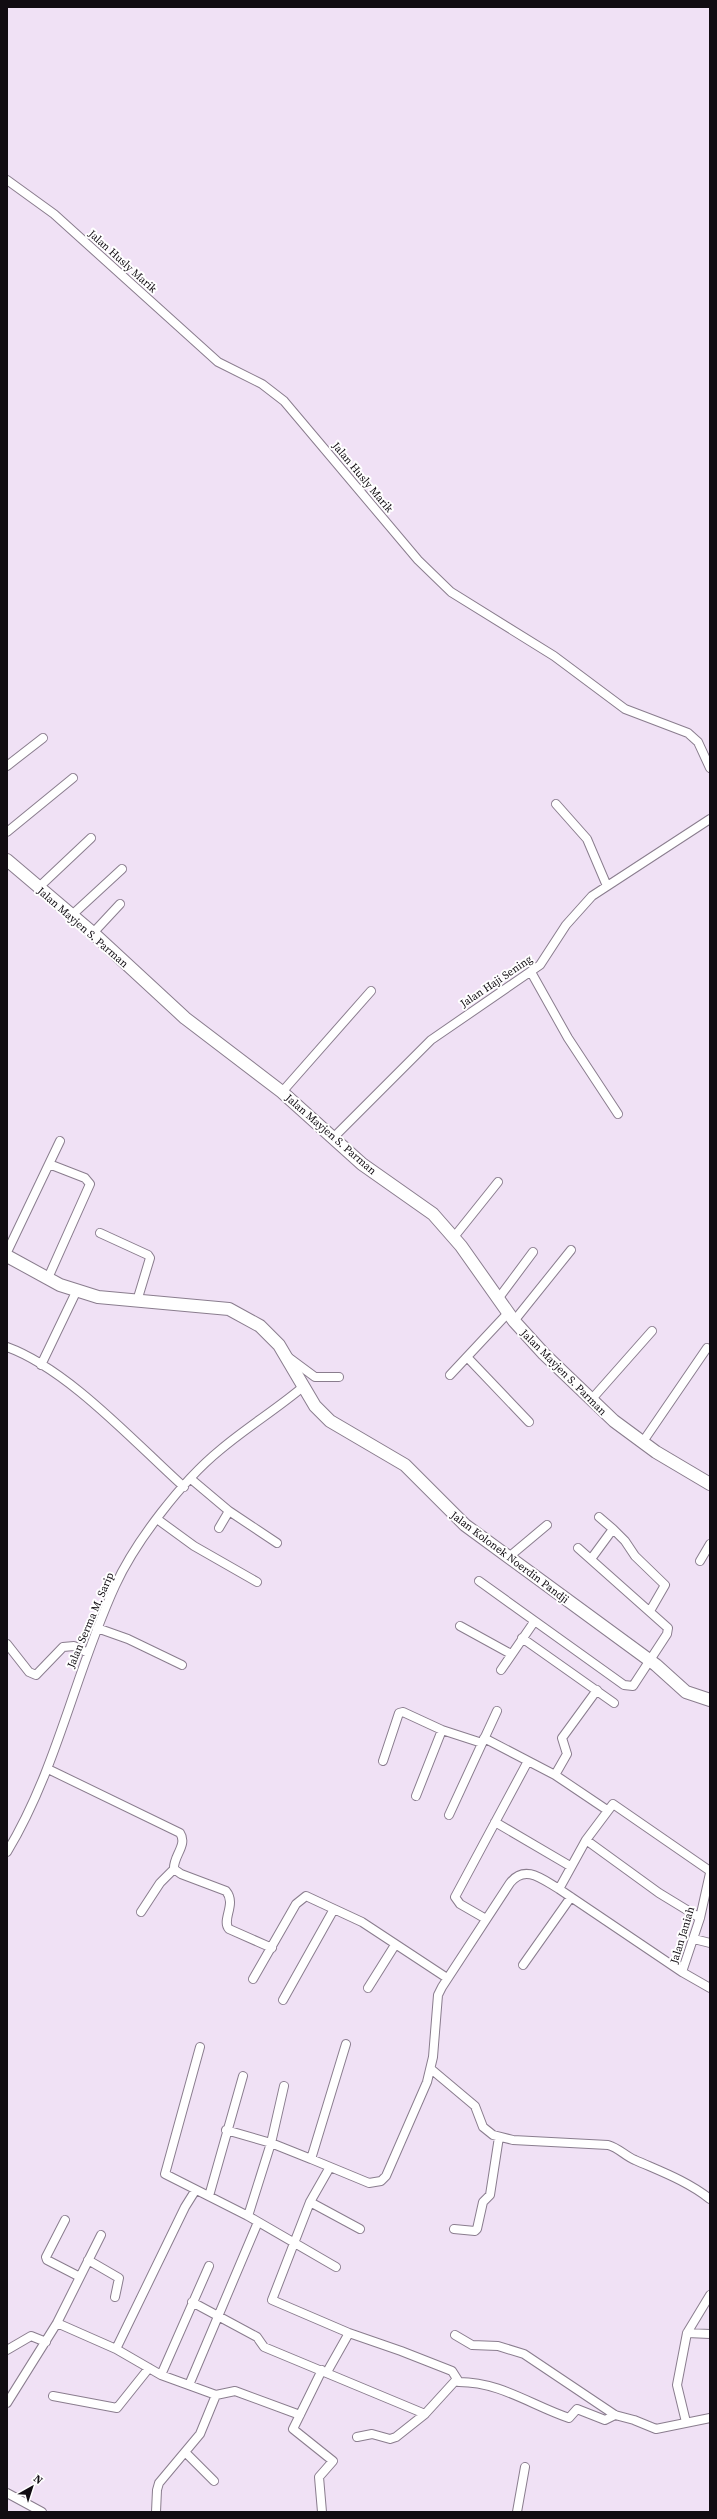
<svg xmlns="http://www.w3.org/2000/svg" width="717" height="2519" font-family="'Source Serif 4',serif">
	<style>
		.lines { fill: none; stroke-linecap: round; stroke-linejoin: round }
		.street-casing { stroke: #8a7d8e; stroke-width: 10 }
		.secondary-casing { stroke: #8a7d8e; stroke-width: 14 }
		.street { stroke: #fff; stroke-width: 8 }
		.secondary { stroke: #fff; stroke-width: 12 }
		.labels { text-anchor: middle; stroke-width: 4; stroke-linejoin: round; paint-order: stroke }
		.street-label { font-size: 11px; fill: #110c12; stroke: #fff }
	</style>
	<rect width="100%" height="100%" fill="#f0e1f5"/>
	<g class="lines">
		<g class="street-casing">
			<path id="street" d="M7,180L54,214L218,362L262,384L284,401L418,560L451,592L554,656L625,709L688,733L698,742L710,768
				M7,766L43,738
				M556,804L587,839L607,886
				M7,832L73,778
				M38,888L91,838
				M72,915L122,869
				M93,933L120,904
				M531,972L568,1038L618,1114
				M282,1092L371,991
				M333,1138L431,1040L540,965L566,925L592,896L710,819
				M49,1164L60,1141
				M100,1233L148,1255L150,1258L137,1301
				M454,1237L498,1182
				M7,1252L49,1164L85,1178L90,1184L48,1278
				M498,1299L533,1252
				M514,1321L571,1250
				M7,1347C68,1369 135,1443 184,1487
				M288,1357L315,1377H339
				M467,1357L529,1422
				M41,1365L77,1290
				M450,1375L508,1313
				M591,1400L652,1331
				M642,1443L707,1348
				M191,1479L229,1511L277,1543
				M157,1519L194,1546L257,1582
				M219,1528L229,1511
				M613,1529L625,1541L635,1556L665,1585L650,1611
				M510,1556L547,1525
				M591,1559L613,1529L599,1517
				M700,1561L710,1544
				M479,1581L624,1685L633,1686L667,1634L668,1628L578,1548
				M460,1626L511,1654
				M97,1628L128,1639L182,1665
				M522,1638L614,1703
				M7,1644L29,1672L36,1675L63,1647L74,1646L88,1653
				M501,1670L534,1622
				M484,1738L555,1775L607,1810
				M383,1761L399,1713L403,1712L442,1730L482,1743
				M48,1769L180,1833C188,1845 173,1856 174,1869L181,1874L226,1891C237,1904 221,1920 229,1929L272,1948
				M555,1775L567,1754L562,1738L597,1690
				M416,1796L442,1730
				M449,1815L497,1711
				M495,1822L570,1866
				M586,1840L659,1893L700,1918
				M7,1852C57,1769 75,1673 115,1586C135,1542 182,1481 220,1450C247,1427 277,1409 304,1386
				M710,1873L700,1918L682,1972L710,1988
				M559,1889L586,1840L613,1804L710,1871
				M141,1912L160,1883L174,1869
				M486,1919L460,1904L455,1897L528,1761
				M694,1939L710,1943
				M523,1965L571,1897
				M253,1979L296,1904L306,1896L362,1922L447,1978
				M368,1988L395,1945
				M283,2000L334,1909
				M200,2047L165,2174L248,2216L336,2267
				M431,2069L475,2106L483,2127L493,2135L513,2140L608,2145C619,2148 625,2156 635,2160C662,2172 687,2181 710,2199
				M226,2130L271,2143L311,2159L346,2044
				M311,2159L369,2183L381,2181L386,2176L427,2082L433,2057L438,1995L442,1987L510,1883C525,1864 542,1879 559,1889L682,1972
				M330,2167L310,2202L272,2300L349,2333L401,2351L452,2371L459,2382C500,2382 531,2405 569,2418L577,2409L605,2420L615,2415
				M209,2196L243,2076
				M310,2202L360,2229
				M248,2216L271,2143L284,2086
				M65,2220L46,2257L47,2260L80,2277
				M454,2229L475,2231L477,2229L483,2202L490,2195L499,2137
				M88,2260L119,2278L115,2297
				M710,2295L687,2333L710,2334
				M192,2302L257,2337L264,2347L425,2414
				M57,2323L116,2349L161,2375L216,2395L235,2391L300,2415
				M455,2335L472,2345L498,2346L524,2354L615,2415L634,2420L656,2429L710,2418
				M116,2349L185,2207L195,2191
				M7,2350L31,2336L46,2342
				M322,2370L293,2429L333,2461L319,2477L322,2512
				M327,2372L349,2333
				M161,2375L209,2266
				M189,2385L258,2222
				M53,2396L117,2408L149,2368
				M7,2403L57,2323L101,2235
				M686,2422L677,2385L687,2333
				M357,2437L372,2434L390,2439L396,2437L425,2414L456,2380
				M185,2452L214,2481
				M7,2493L42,2512
				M156,2512L157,2490L159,2483L200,2434L216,2395
				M517,2512L525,2467"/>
		</g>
		<g class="secondary-casing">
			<path id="secondary" d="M7,860L93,933L185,1018L282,1092L362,1164L433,1214L461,1246L514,1321L544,1354L614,1421L656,1452L710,1484
				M7,1256L60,1285L98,1297L229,1309L260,1326L279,1345L315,1406L330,1421L405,1465L465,1525L656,1665L686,1692L710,1700"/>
		</g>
		<use href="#street" class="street"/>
		<use href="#secondary" class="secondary"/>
	</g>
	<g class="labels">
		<g class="street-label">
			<text transform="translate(123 261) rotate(42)" y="4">Jalan Husly Marik</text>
			<text transform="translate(363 477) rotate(50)" y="4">Jalan Husly Marik</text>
			<text transform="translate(83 927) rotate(41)" y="4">Jalan Mayjen S. Parman</text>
			<text transform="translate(496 981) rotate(-34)" y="4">Jalan Haji Sening</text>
			<text transform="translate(331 1134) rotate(41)" y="4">Jalan Mayjen S. Parman</text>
			<text transform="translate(564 1372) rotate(45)" y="4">Jalan Mayjen S. Parman</text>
			<text transform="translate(510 1557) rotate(37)" y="4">Jalan Kolonek Noerdin Pandji</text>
			<text transform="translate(90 1620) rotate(-67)" y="4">Jalan Serma M. Sarip</text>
			<text transform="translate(682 1935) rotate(-73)" y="4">Jalan Janiah</text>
		</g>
	</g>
	<rect width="717" height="2519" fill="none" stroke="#110c12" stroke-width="16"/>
	<g transform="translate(32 2487) rotate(39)" stroke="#ffffff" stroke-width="3" paint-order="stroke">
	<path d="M0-3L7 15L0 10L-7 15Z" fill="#110c12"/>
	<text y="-6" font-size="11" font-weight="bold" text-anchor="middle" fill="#110c12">N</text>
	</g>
</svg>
